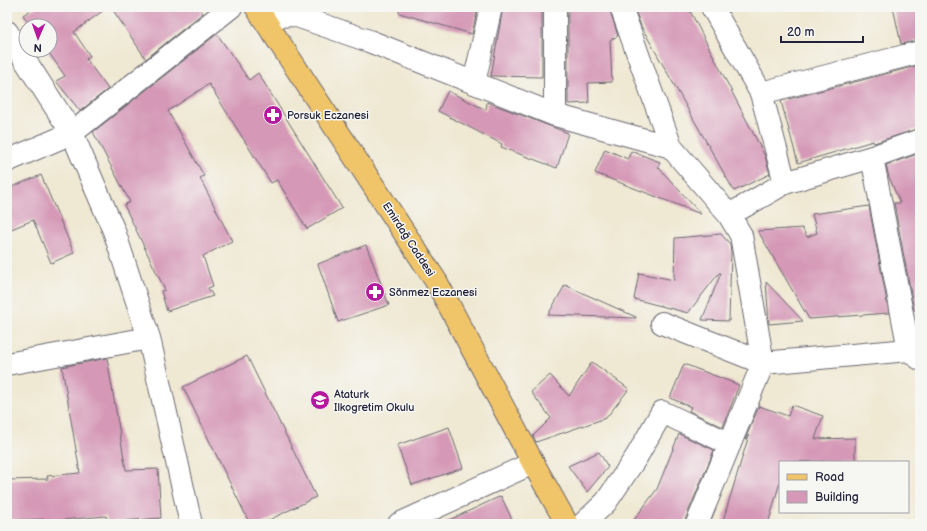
<svg xmlns="http://www.w3.org/2000/svg" width="927" height="531" font-family="'Balsamiq Sans',sans-serif">
	<style>
		.building { fill: #d599b7 }
		.lines { fill: none; stroke-linecap: round; stroke-linejoin: round }
		.minor-casing { stroke: #6a6770; stroke-width: 24 }
		.major-casing { stroke: #6a6770; stroke-width: 24 }
		.minor { stroke: #fff; stroke-width: 22 }
		.major { stroke: #f0c469; stroke-width: 22 }
		.labels { text-anchor: middle; stroke-width: 3; stroke-linejoin: round; paint-order: stroke }
		.poi-label { font-size: 11px; fill: #22223b; stroke: #f6f6f2; text-anchor: start }
		.street-label { font-size: 11px; fill: #22223b; stroke: #f6f6f2 }
	</style>
	<rect width="100%" height="100%" fill="#f6f6f2"/>
	<filter id="ink" filterUnits="userSpaceOnUse"><feTurbulence type="fractalNoise" baseFrequency=".025" numOctaves="2"/><feDisplacementMap in="SourceGraphic" scale="8" xChannelSelector="R" yChannelSelector="G"/><feConvolveMatrix kernelMatrix="1 2 1 2 8 2 1 2 1" color-interpolation-filters="sRGB"/></filter>
	<filter id="wash" filterUnits="userSpaceOnUse"><feTurbulence type="fractalNoise" baseFrequency=".012" numOctaves="4" result="noise"/><feDisplacementMap in="SourceGraphic" scale="16" xChannelSelector="R" yChannelSelector="G"/><feGaussianBlur stdDeviation="0.9" result="paint"/><feColorMatrix in="noise" values="0 0 0 0 0 0 0 0 0 0 0 0 0 0 0 0 0 1.4 0 .05"/><feComposite in="paint" operator="in"/></filter>
	<g filter="url(#wash)">
		<rect width="100%" height="100%" fill="#efe8d2"/>
		<g id="blocks">
			<path class="building" d="M36,7H108L74,32L90,56L86,59L108,89L80,111L56,81L65,76L47,50H50V26H31L23,15Z
				M111,7H198L203,13L146,59Z
				M400,7H478L472,34L399,13Z
				M503,7H542V77L491,76Z
				M568,7H609L618,36L610,40L612,82L588,83L589,103L568,104Z
				M634,7H688L765,156L770,174L734,191L641,26Z
				M893,7H920V40L901,44Z
				M217,34L249,80L258,73L342,208L307,229L277,180L271,183L209,84L168,111L204,176L200,178L232,241L203,256L213,286L208,288L213,296L167,311L161,291L165,290L124,205L130,202L93,132Z
				M920,65V128L874,143L873,141L798,163L781,101Z
				M448,91L486,110L487,102L568,133L557,168L501,147L502,144L438,111Z
				M605,149L628,159L631,151L660,162L658,167L701,214L595,173Z
				M920,153V310H914L894,203H900L889,177L886,165Z
				M41,175L74,253L51,263L33,220L7,231V189Z
				M869,206L889,313L809,319L758,231L802,228L807,237L817,233L812,214Z
				M721,234L730,244L731,252L729,321L702,320L721,273H719L688,313L634,299L639,273L674,280L675,238Z
				M366,245L389,305L338,322L318,264Z
				M766,282L803,321L769,324Z
				M565,285L636,317V318L548,315Z
				M247,356L316,497L261,524H250L183,387Z
				M107,358L126,470L158,469L161,518L107,522L106,516L52,521L51,519L7,520V480L48,479L47,476L80,473L62,367Z
				M592,362L629,389L606,418L536,442L533,436L551,418L531,392L550,375L569,396Z
				M684,364L739,385L723,427L689,411L691,407L670,398Z
				M792,405L823,416L815,439L855,438V461L780,462V482L768,524H722L749,435L745,440L759,406L788,416Z
				M449,427L463,468L412,485L397,445Z
				M679,434L714,450L685,520L682,524H631L657,489Z
				M599,452L608,467L587,492L568,466Z
				M501,496L514,524H441Z"/>
		</g>
	</g>
	<g filter="url(#ink)">
		<use href="#blocks" fill-opacity="0" stroke="#6a6770" stroke-width="1"/>
		<g class="lines">
			<g class="minor-casing">
				<path id="minor" d="M555,7V115
					M621,7L671,147L729,215L741,235L763,363L697,524
					M712,7L761,93L785,183
					M263,17L294,15L369,41L555,115L671,147
					M7,32L72,133L114,231L149,338L191,524
					M474,83L491,7
					M761,93L920,52
					M872,157L909,350
					M7,161L72,133L231,7
					M729,215L785,183L872,157L920,140
					M662,323L763,363L909,350L920,359
					M7,364L149,338
					M399,524L533,463
					M583,524L606,502L637,456L662,412L730,444"/>
			</g>
			<g class="major-casing">
				<path id="major" d="M256,7L436,281L533,463L567,524"/>
			</g>
			<use href="#minor" class="minor"/>
			<use href="#major" class="major"/>
		</g>
	</g>
	<defs>
		<g id="pharmacy-disc" transform="scale(1)"><circle r="9.5" fill="#b5179e" stroke="#f6f6f2"/><path d="M-2-6h4v4h4v4h-4v4h-4v-4h-4v-4h4Z" fill="#fff"/></g>
		<g id="school-disc" transform="scale(1)"><circle r="9.5" fill="#b5179e" stroke="#f6f6f2"/><path d="M0-5L7-2L0 1L-7-2ZM-4 1L0 2.5L4 1V4Q0 6-4 4Z" fill="#fff"/></g>
	</defs>
	<g fill-rule="evenodd">
		<use href="#pharmacy-disc" x="273" y="115"/>
		<use href="#pharmacy-disc" x="375" y="292"/>
		<use href="#school-disc" x="320" y="400"/>
	</g>
	<g class="labels">
		<g class="poi-label">
			<text x="287" y="119">Porsuk Eczanesi</text>
			<text x="389" y="296">Sönmez Eczanesi</text>
			<text x="334" y="398">Ataturk<tspan x="334" dy="13">Ilkogretim Okulu</tspan></text>
		</g>
		<g class="street-label">
			<text transform="translate(409 239) rotate(57)" y="4">Emirdağ Caddesi</text>
		</g>
	</g>
	<rect width="927" height="531" fill="none" stroke="#f6f6f2" stroke-width="24"/>
	<rect x="779" y="461" width="130" height="52" fill="#f6f6f2" stroke="#a1a1a9"/>
	<rect x="787" y="474" width="20" height="6" fill="#f0c469" stroke="#a1a1a9"/>
	<text x="815" y="481" font-size="12" fill="#22223b">Road</text>
	<rect x="787" y="491" width="20" height="12" fill="#d599b7" stroke="#a1a1a9"/>
	<text x="815" y="501" font-size="12" fill="#22223b">Building</text>
	<g transform="translate(38 38) rotate(182)"><circle r="19" fill="#f6f6f2" stroke="#a1a1a9"/>
	<path d="M0-3L7 15L0 10L-7 15Z" fill="#b5179e"/>
	<text y="-6" font-size="11" font-weight="bold" text-anchor="middle" fill="#22223b">N</text>
	</g>
	<path d="M781 36v6h82v-6" fill="none" stroke="#22223b" stroke-width="2"/>
	<text x="787" y="36" font-size="12" fill="#22223b" stroke="#f6f6f2" stroke-width="3" paint-order="stroke">20 m</text>
</svg>
